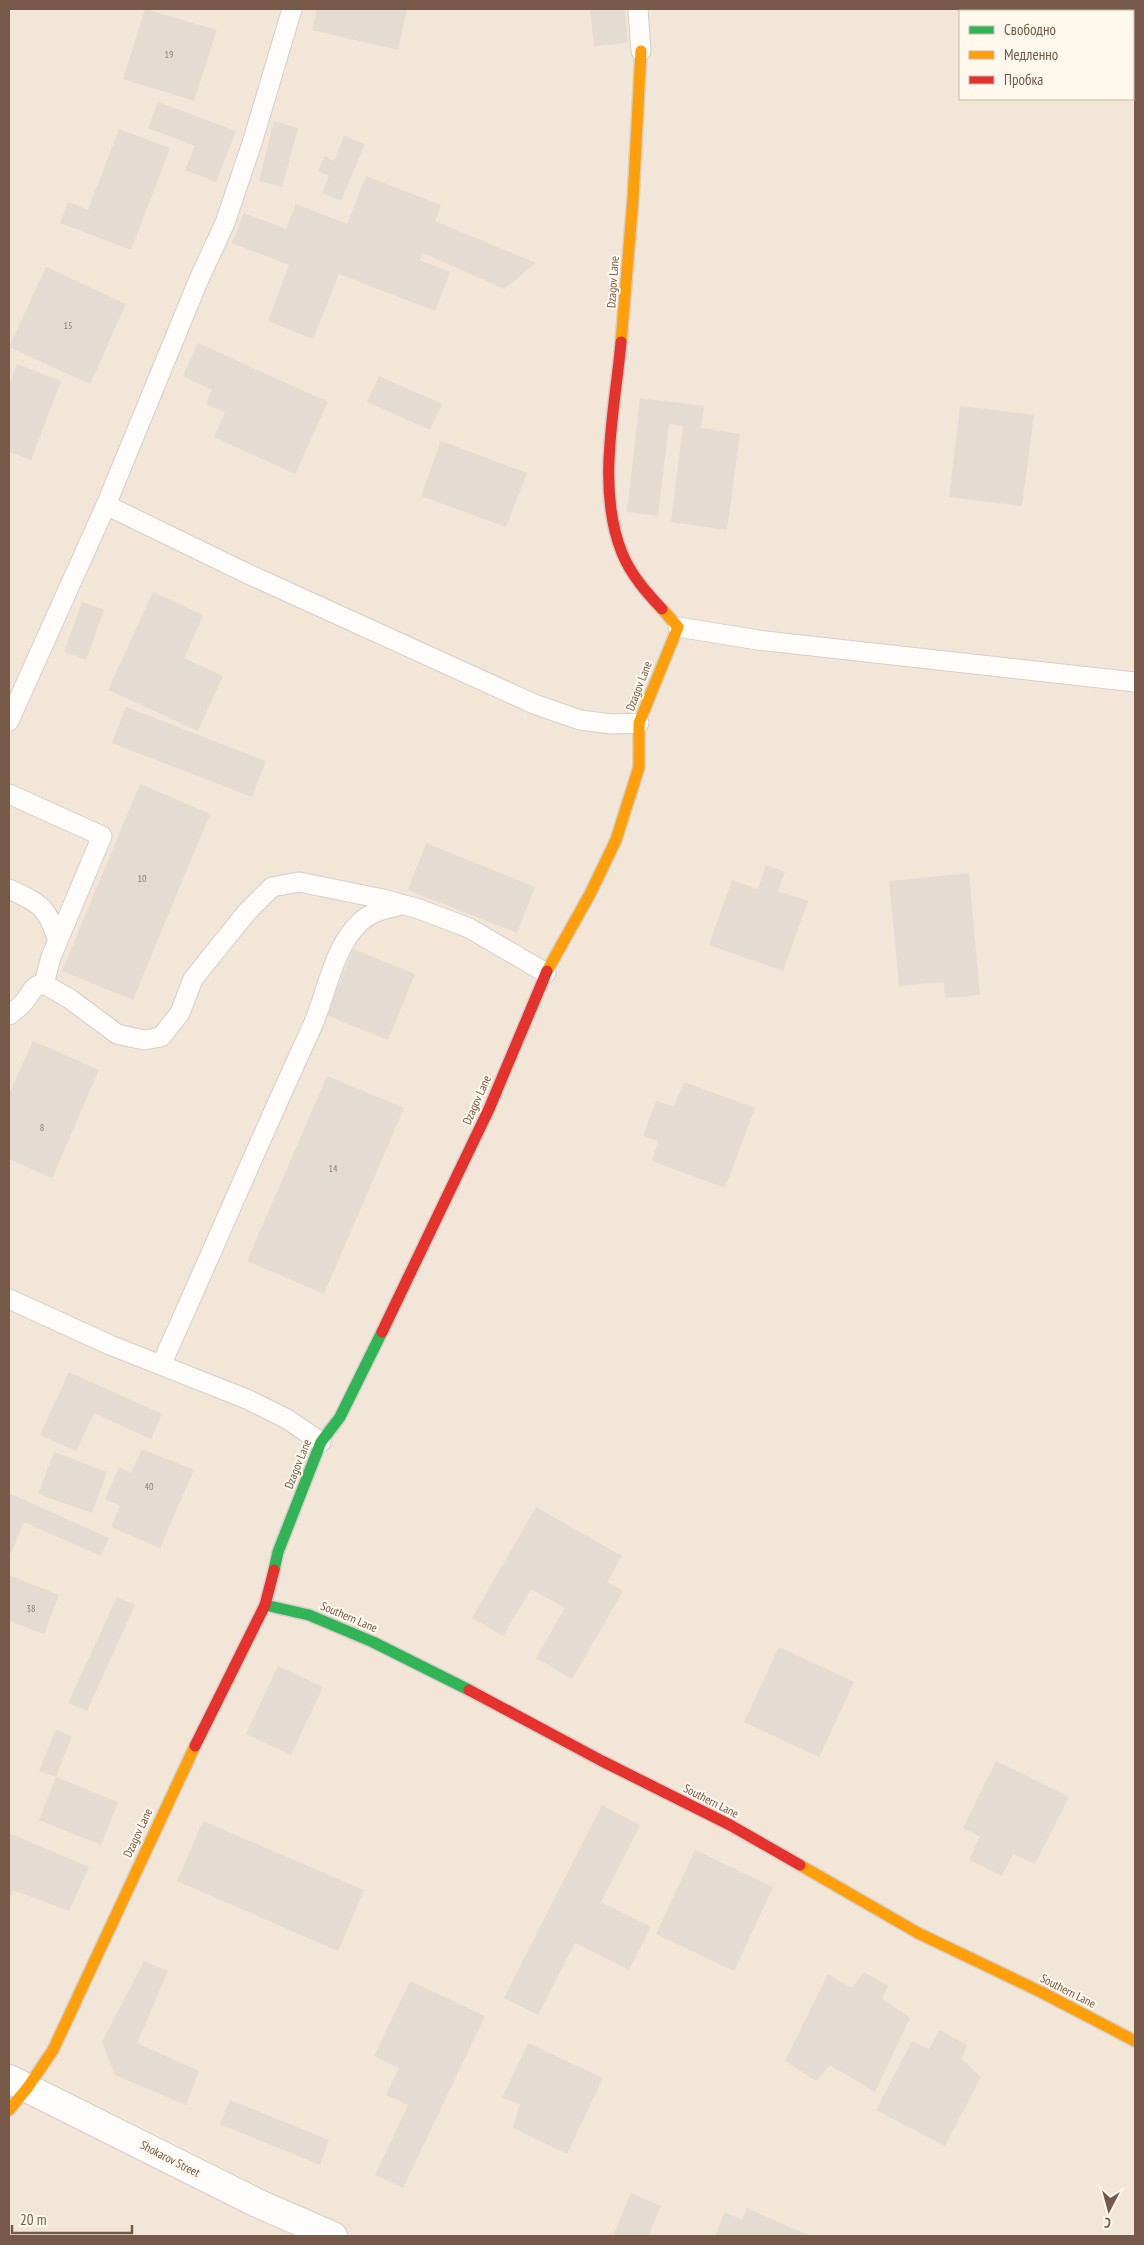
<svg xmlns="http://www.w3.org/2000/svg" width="1144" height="2245" font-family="'PT Sans Narrow',sans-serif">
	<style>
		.residential { fill: #f1e6d8 }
		.building { fill: #e4dbd3 }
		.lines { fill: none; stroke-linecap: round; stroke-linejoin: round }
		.lane-casing { stroke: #d6cec8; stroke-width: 21 }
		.street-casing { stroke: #d6cec8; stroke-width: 30 }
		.fast-casing { stroke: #d7cec8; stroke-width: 14 }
		.slow-casing { stroke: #d7cec8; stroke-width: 14 }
		.jam-casing { stroke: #d7cec8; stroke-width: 14 }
		.lane { stroke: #fefdfc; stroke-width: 19 }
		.street { stroke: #fefdfc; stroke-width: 28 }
		.fast { stroke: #30b455; stroke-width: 11 }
		.slow { stroke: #ff9f0a; stroke-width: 11 }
		.jam { stroke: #e5322d; stroke-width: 11 }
		.labels { text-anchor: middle; stroke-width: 4; stroke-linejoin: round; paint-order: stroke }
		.number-label { font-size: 10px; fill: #947c6e }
		.street-label { font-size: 12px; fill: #77594a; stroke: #fff8ed }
	</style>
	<rect width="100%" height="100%" fill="#f8f3eb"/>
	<path class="residential" d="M9,9H982L984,11H960V99H1133V63L1135,62V2236H9Z"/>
	<path class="building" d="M145,9L217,30L194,101L123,79Z
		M317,9H407L398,50L312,30Z
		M590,9H625L628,43L594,46Z
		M158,102L236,131L216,182L185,170L195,146L148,128Z
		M274,121L298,128L282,187L259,181Z
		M119,129L170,148L131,250L60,223L68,202L88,210Z
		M344,136L365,144L341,201L322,193L329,176L318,171L325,156L334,161Z
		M366,176L441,205L435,221L536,263L504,289L423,253L420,260L450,272L435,311L339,274L313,339L268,321L289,265L232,243L244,213L286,229L296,204L347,224Z
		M46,267L126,304L90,384L9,347Z
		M198,343L328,402L295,474L214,437L225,412L206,404L212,390L183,376Z
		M17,364L61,381L31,460L9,452V385Z
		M379,376L442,404L430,430L367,402Z
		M640,398L704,406L701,428L740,434L727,530L671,522L683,426L669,424L658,516L627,512Z
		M960,406L1034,415L1022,506L949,497Z
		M441,441L527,473L506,527L421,496Z
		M153,592L203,615L184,658L223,676L198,731L108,690Z
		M82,602L104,610L86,660L64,652Z
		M126,707L266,761L252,797L112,743Z
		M140,784L210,814L133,1000L62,971Z
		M426,843L535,887L517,933L408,890Z
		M766,865L785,872L778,891L808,901L783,971L709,945L732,880L758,889Z
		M969,873L980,995L945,998L944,982L899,986L889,881Z
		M353,949L415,974L388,1040L326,1015Z
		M33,1041L99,1070L52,1178L9,1159V1094Z
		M327,1076L404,1108L324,1294L247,1261Z
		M684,1082L755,1108L725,1188L652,1161L658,1141L643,1136L656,1101L674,1106Z
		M69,1372L162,1414L151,1439L94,1413L76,1451L40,1435Z
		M142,1449L194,1470L160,1548L111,1527L120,1506L105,1499L119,1467L131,1473Z
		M54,1452L107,1472L92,1513L38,1494Z
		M9,1493L109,1538L101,1556L24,1522L9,1557Z
		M536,1507L622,1556L607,1582L623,1591L572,1679L536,1658L565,1608L531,1589L503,1636L472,1618Z
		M9,1575L59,1595L44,1634L9,1621Z
		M117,1597L135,1605L87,1711L68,1703Z
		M779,1647L854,1682L819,1757L744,1722Z
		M278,1666L323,1687L291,1755L246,1734Z
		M56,1730L72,1736L56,1777L39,1771Z
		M996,1761L1069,1797L1035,1864L1013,1854L1002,1876L969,1860L980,1837L963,1828Z
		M56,1777L118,1802L101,1845L39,1820Z
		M602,1805L640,1825L601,1902L651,1927L629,1970L575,1943L538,2015L504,1998Z
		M203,1821L364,1890L338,1951L177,1881Z
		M9,1833L89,1867L69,1911L13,1890L9,1902Z
		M695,1850L773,1887L734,1971L656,1934Z
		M144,1961L168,1971L137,2043L199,2071L186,2105L115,2075L102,2042Z
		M864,1972L888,1986L882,1999L910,2018L875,2092L830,2065L816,2081L785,2061L828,1974L852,1988Z
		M410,1981L485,2016L403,2188L375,2175L408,2105L386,2095L399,2068L374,2056Z
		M940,2030L967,2045L962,2059L981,2077L945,2146L876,2110L912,2041L929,2049Z
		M528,2043L603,2078L567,2154L513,2128L520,2104L502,2098Z
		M230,2100L329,2140L320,2165L220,2124Z
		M631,2193L661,2206L648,2236H613Z
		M747,2208L810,2236H715L725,2212L742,2220Z"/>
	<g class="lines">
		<g class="lane-casing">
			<path id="lane" d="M638,9L641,51
				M106,505L246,573L534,704L580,720L612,724L639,723
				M678,627L758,640L1135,682
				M9,721L106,505L199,279L225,223L252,143L292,9
				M9,794L102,836L51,957L44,984
				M9,889C41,904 47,906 58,941
				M9,1015C14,1011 20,1007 24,1002C31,994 33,984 44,984L70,999L117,1034L144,1040L161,1037L180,1013L193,979L247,912L272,887L299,882L383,899L419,909L469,928L546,973
				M9,1299L110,1345L249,1400L287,1419L321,1442
				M161,1365C212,1253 260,1139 312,1027C326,996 331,957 353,930C367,912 381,910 401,905"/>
		</g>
		<g class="street-casing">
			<path id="street" d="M9,2079L257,2203L333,2236"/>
		</g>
		<g class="fast-casing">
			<path id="fast" d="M274,1570L278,1552L321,1442L340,1417L382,1332
				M265,1605L309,1615L373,1642L469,1690"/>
		</g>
		<g class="slow-casing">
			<path id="slow" d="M621,342L633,199L641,51
				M547,971L590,894L616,840L639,767V723L678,627L662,609
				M800,1865L918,1933L1041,1992L1135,2041
				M9,2110L28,2087L53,2050L195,1746"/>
		</g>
		<g class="jam-casing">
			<path id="jam" d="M621,342C615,410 596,488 622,553C631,575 646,592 662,609
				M382,1332L489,1109L547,971
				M469,1690L602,1761L730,1825L800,1865
				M195,1746L265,1605L274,1570"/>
		</g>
		<use href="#lane" class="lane"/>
		<use href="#street" class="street"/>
		<use href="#fast" class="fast"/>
		<use href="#slow" class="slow"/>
		<use href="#jam" class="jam"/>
	</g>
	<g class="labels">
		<g class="number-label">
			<text x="169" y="58">19</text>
			<text x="68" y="329">15</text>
			<text x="142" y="882">10</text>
			<text x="42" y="1131">8</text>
			<text x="333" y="1172">14</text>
			<text x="149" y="1490">40</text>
			<text x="31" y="1612">38</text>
		</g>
		<g class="street-label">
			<text transform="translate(613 282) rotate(-86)" y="4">Dzagov Lane</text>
			<text transform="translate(639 686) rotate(-69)" y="4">Dzagov Lane</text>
			<text transform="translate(477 1100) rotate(-66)" y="4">Dzagov Lane</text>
			<text transform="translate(298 1464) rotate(-68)" y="4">Dzagov Lane</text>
			<text transform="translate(349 1617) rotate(23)" y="4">Southern Lane</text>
			<text transform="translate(711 1801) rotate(27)" y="4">Southern Lane</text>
			<text transform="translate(138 1833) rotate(-65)" y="4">Dzagov Lane</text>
			<text transform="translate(1068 1991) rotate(27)" y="4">Southern Lane</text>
			<text transform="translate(170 2159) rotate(27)" y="4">Shokarov Street</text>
		</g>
	</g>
	<rect width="1144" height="2245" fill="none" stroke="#77594a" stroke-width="20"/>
	<rect x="959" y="10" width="175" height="90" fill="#fff8ed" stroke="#c9b8ac"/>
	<rect x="969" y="26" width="25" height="8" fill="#30b455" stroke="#c9b8ac"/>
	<text x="1004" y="35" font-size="15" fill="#77594a">Свободно</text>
	<rect x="969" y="51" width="25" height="8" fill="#ff9f0a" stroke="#c9b8ac"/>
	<text x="1004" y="60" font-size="15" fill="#77594a">Медленно</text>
	<rect x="969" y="76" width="25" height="8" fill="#e5322d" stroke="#c9b8ac"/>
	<text x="1004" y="85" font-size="15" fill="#77594a">Пробка</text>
	<g transform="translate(1109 2210) rotate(186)" stroke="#fff8ed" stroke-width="4" paint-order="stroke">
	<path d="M0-4L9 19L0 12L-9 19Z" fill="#77594a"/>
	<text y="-8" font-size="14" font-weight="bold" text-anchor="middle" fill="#77594a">С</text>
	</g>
	<path d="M12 2225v8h120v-8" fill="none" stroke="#77594a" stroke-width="2.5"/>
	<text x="20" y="2225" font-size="15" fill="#77594a" stroke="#fff8ed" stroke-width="4" paint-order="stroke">20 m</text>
</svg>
